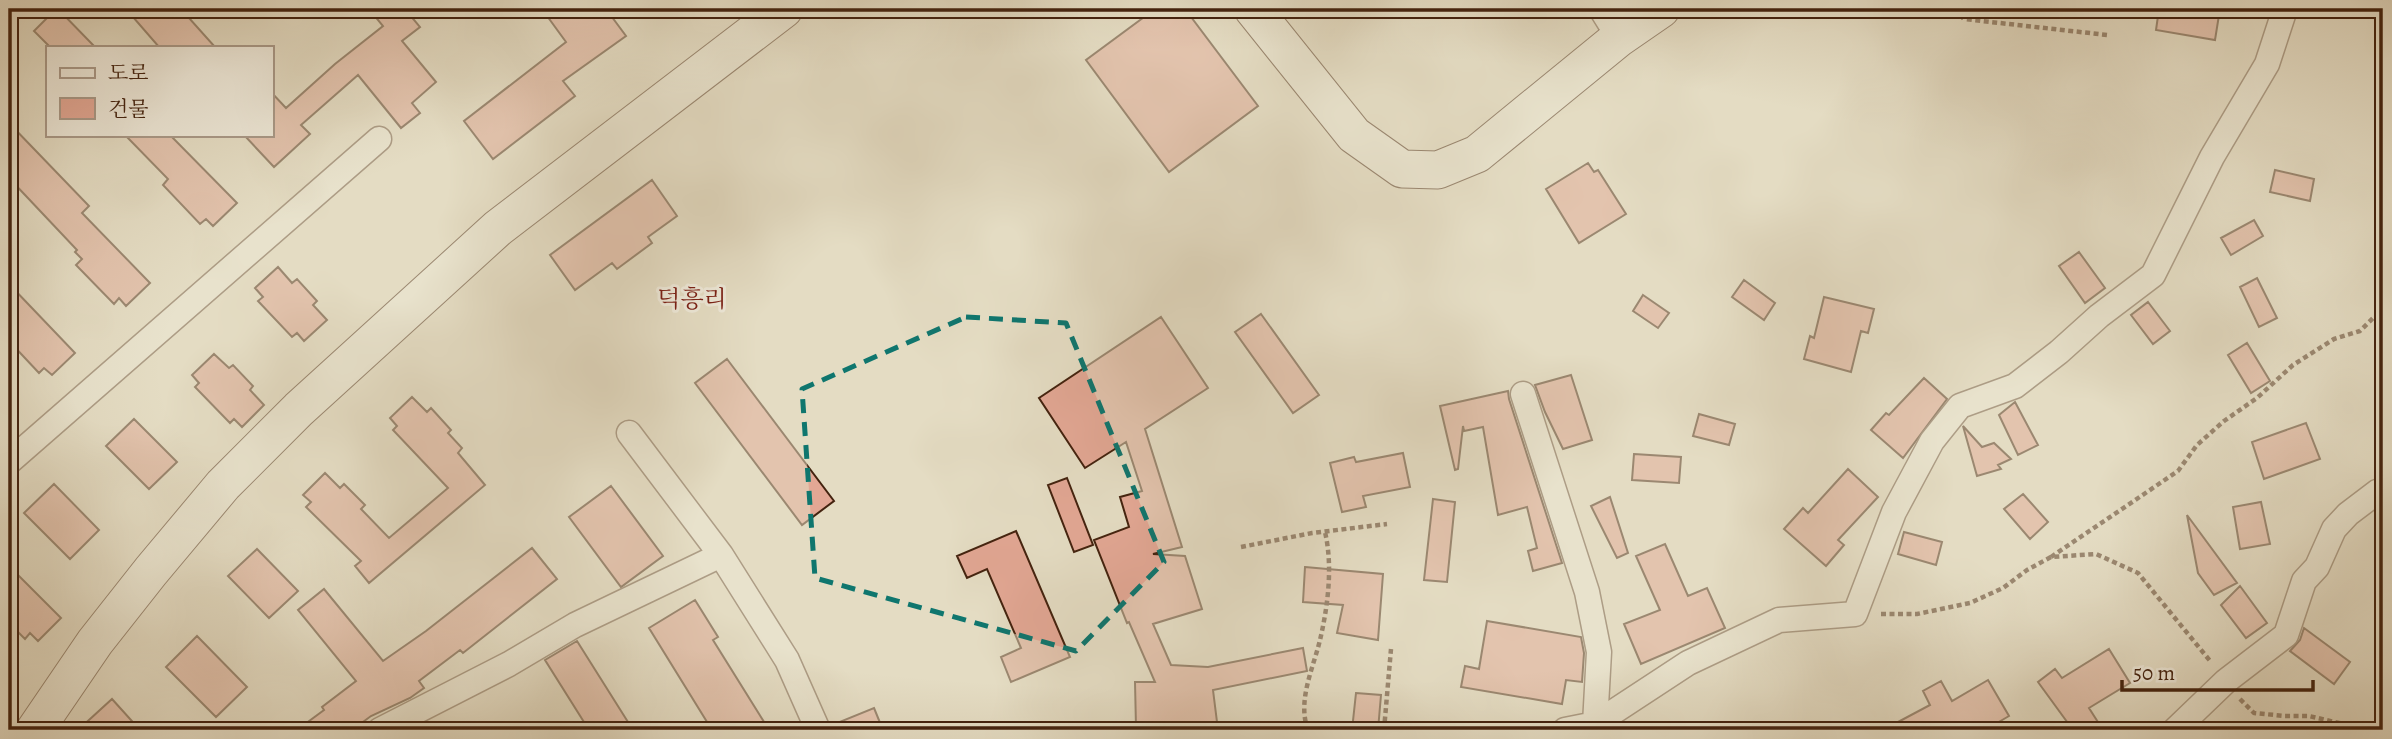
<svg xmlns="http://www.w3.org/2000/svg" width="2392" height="739" font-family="Alegreya,'Noto Serif KR',serif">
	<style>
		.building { fill: #e2a794; stroke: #44230f; stroke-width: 2 }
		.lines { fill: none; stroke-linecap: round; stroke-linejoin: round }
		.street-casing { stroke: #6c513c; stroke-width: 27 }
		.secondary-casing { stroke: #44230f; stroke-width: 39 }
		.path { stroke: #44230f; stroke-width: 4.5; stroke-dasharray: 5 3.5; stroke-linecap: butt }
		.street { stroke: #ede8d8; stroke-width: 24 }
		.secondary { stroke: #ede8d8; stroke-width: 37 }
		.marked { fill: none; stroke: #0f766e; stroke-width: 5; stroke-dasharray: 14 9; stroke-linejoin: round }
		.labels { text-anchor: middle; stroke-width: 6; stroke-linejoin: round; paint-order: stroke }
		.quarter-label { font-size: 24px; fill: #7a1f14; stroke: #ede8d8 }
	</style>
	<rect width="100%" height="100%" fill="#e4dcc3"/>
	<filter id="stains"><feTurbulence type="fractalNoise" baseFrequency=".00286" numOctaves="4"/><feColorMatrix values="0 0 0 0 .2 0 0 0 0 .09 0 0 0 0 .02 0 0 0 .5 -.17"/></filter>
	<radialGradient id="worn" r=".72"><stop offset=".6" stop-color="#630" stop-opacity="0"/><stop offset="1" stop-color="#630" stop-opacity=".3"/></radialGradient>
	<path class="building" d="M56,9H58L95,47H50L34,31Z
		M126,9H181L215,47H159Z
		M369,9H405L420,27L402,41L436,82L412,103L420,113L401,128L358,75L301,125L310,134L274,167L244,135H271V92L286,108L335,64L383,26Z
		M542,9H606L626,36L563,81L575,96L493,159L464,121L566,42Z
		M1155,9H1185L1258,106L1169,172L1086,60Z
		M2159,9H2184L2219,15L2215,40L2156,30Z
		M9,123L89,206L82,213L150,283L126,306L119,298L114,304L76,265L82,259L75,252L77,250L9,178Z
		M125,135H170L237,203L213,226L206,219L200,224L163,185L168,179Z
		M1588,163L1594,172L1598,170L1626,214L1579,243L1546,189Z
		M2275,170L2314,179L2310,201L2270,192Z
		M652,180L677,216L648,237L652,243L617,269L612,263L575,290L550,255Z
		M2254,220L2263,236L2231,255L2221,238Z
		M2079,252L2105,288L2085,303L2059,266Z
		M278,267L292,283L297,279L317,301L313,305L327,320L304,341L297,333L292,337L258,301L263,297L255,288Z
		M2257,278L2277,318L2259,327L2240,287Z
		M1744,280L1775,303L1764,320L1732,297Z
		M9,284L75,353L52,375L44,368L39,373L9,341Z
		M1643,295L1669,313L1658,328L1633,311Z
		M1824,297L1874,309L1868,333L1861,331L1851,372L1804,359L1810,336L1814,338Z
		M2148,302L2170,331L2153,344L2131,315Z
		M1261,314L1319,395L1293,413L1235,332Z
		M1161,317L1208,388L1145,429L1182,547L1153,554L1185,556L1202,609L1153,624L1171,665L1208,667L1303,648L1307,671L1213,690L1218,730H1168L1167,727H1136L1135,682H1155L1129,622L1127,623L1094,540L1129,527L1120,497L1142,491L1126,442L1085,468L1039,398Z
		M2247,343L2270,381L2251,393L2228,355Z
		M214,354L229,368L233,365L253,386L250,390L264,405L242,427L234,419L230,423L195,387L199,383L192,375Z
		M727,359L834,501L802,525L695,383Z
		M1571,375L1592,440L1563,449L1545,412L1535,385Z
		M1924,378L1947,399L1903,458L1871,430L1886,413L1889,415Z
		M1508,391L1509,399L1562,563L1533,571L1528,551L1537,548L1527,507L1498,515L1483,427L1464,431L1463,426L1458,469L1455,470L1440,406Z
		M412,397L427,412L431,408L451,430L448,433L462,448L458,453L485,485L369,583L355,566L361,561L306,507L311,502L303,495L325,473L340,488L344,484L365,505L361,509L389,538L448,488L393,430L397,426L390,418Z
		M2015,402L2038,445L2018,455L1999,415Z
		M1699,414L1735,424L1729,445L1693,436Z
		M134,419L177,462L149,489L106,446Z
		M2306,423L2320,459L2264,479L2252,442Z
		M1963,426L1982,447L1994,443L2011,459L1998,465L2001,469L1977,476Z
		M1403,453L1410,487L1363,496L1366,507L1342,512L1330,463L1354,457L1356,462Z
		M1634,454L1681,457L1679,483L1632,480Z
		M1848,469L1878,497L1838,540L1844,545L1826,566L1784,529L1803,508L1808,513Z
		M1067,478L1093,545L1074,552L1048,485Z
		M54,484L99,530L70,559L24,513Z
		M611,486L663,556L621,587L569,517Z
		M2023,494L2048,522L2030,539L2004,509Z
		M1610,497L1628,553L1617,558L1591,506Z
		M1433,499L1455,502L1447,582L1424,580Z
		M2261,502L2270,544L2240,549L2233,507Z
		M2187,515L2237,583L2214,595L2198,573Z
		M1016,531L1070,657L1011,682L1001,657L1021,648L987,569L967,578L957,556Z
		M1904,532L1942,542L1936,565L1898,554Z
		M1665,544L1688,596L1707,588L1725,628L1641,664L1624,624L1660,610L1636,556Z
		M532,548L557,579L463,653L460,650L419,681L424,688L410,698L371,716L352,730H297L324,710L322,707L356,681L298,610L324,589L383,661L426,631Z
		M257,549L298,591L269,618L228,576Z
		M9,566L61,618L38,641L30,633L25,639L9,623Z
		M1305,567L1383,574L1378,640L1337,633L1343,605L1303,602Z
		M2240,586L2267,623L2246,638L2221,605Z
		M695,600L718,637L713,640L769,730H712L649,628Z
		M1487,621L1581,637L1584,653L1582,682L1566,680L1562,704L1461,687L1465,666L1479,669Z
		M2304,628L2350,662L2334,684L2290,651L2300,640Z
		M197,636L247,687L216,717L166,667Z
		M577,641L633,730H589L545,660Z
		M2109,649L2130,683L2089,708L2103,730H2073L2038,682L2055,669L2062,678Z
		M1988,680L2009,716L1985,730H1883L1930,705L1923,691L1941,681L1952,701Z
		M1356,693L1381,695L1378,730H1352Z
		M112,699L140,730H78Z
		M874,708L883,730H833L832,725Z"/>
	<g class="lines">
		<g class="street-casing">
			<path id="street" d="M1601,9L1619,38
				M1523,394L1587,592L1599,652L1595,724L1688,663L1779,620L1855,614L1894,512L1932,441L1960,406L2015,386L2059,352L2099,316L2153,275L2212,157L2267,64L2285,9
				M629,433L721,555L787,660L818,730
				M9,462L379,139
				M380,730L509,664L575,625L721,555
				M1565,730L1595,724
				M2175,730L2226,681L2286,635L2304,581L2317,567L2334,529L2348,514L2377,492L2383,490"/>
		</g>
		<g class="secondary-casing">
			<path id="secondary" d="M1253,9L1354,135L1402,169L1438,170L1477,154L1619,38L1661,9
				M35,730L95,642L151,571L223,485L299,409L498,228L784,9"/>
		</g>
		<path class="path" d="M1954,9L1964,19L2107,35
			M1241,547L1312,533L1387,524
			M2051,557L2178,471L2197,445L2224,421L2257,398L2293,365L2334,339L2360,331L2373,318L2383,314
			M1881,614H1917L1970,603L2003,588L2027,570L2051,557L2096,554L2138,573L2211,662
			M2240,699L2254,713L2285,716H2309L2352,726L2369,727L2383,718
			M1308,730C1297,701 1313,669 1320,640C1328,606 1333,566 1325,532
			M1384,730L1391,649"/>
		<use href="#street" class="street"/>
		<use href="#secondary" class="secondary"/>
	</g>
	<path d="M0 0H2392V739H0ZM966,317L1066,323L1164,562L1076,651L815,578L802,389Z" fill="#e4dcc3" fill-opacity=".55" fill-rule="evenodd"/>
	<path class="marked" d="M966,317L1066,323L1164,562L1076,651L815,578L802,389Z"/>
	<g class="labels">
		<g class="quarter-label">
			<text x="692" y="307">덕흥리</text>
		</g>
	</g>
	<rect width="2392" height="739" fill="none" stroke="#e4dcc3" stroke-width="35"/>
	<rect x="10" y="10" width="2371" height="718" fill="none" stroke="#44230f" stroke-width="3.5"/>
	<rect x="18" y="18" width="2357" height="704" fill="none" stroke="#44230f" stroke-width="2"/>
	<rect x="46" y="46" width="228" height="91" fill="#ede8d8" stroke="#a99988" stroke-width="2"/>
	<rect x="60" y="68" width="35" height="10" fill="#ede8d8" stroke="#a99988" stroke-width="2"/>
	<text x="108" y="80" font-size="21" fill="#44230f">도로</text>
	<rect x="60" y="98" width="35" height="21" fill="#e2a794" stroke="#a99988" stroke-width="2"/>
	<text x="108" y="116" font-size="21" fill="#44230f">건물</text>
	<path d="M2122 680v10h191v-10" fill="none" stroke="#44230f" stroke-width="3.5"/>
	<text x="2133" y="680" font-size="21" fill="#44230f" stroke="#ede8d8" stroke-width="5" paint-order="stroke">50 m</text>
	<rect width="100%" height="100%" filter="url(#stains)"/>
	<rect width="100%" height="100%" fill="url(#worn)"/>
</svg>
